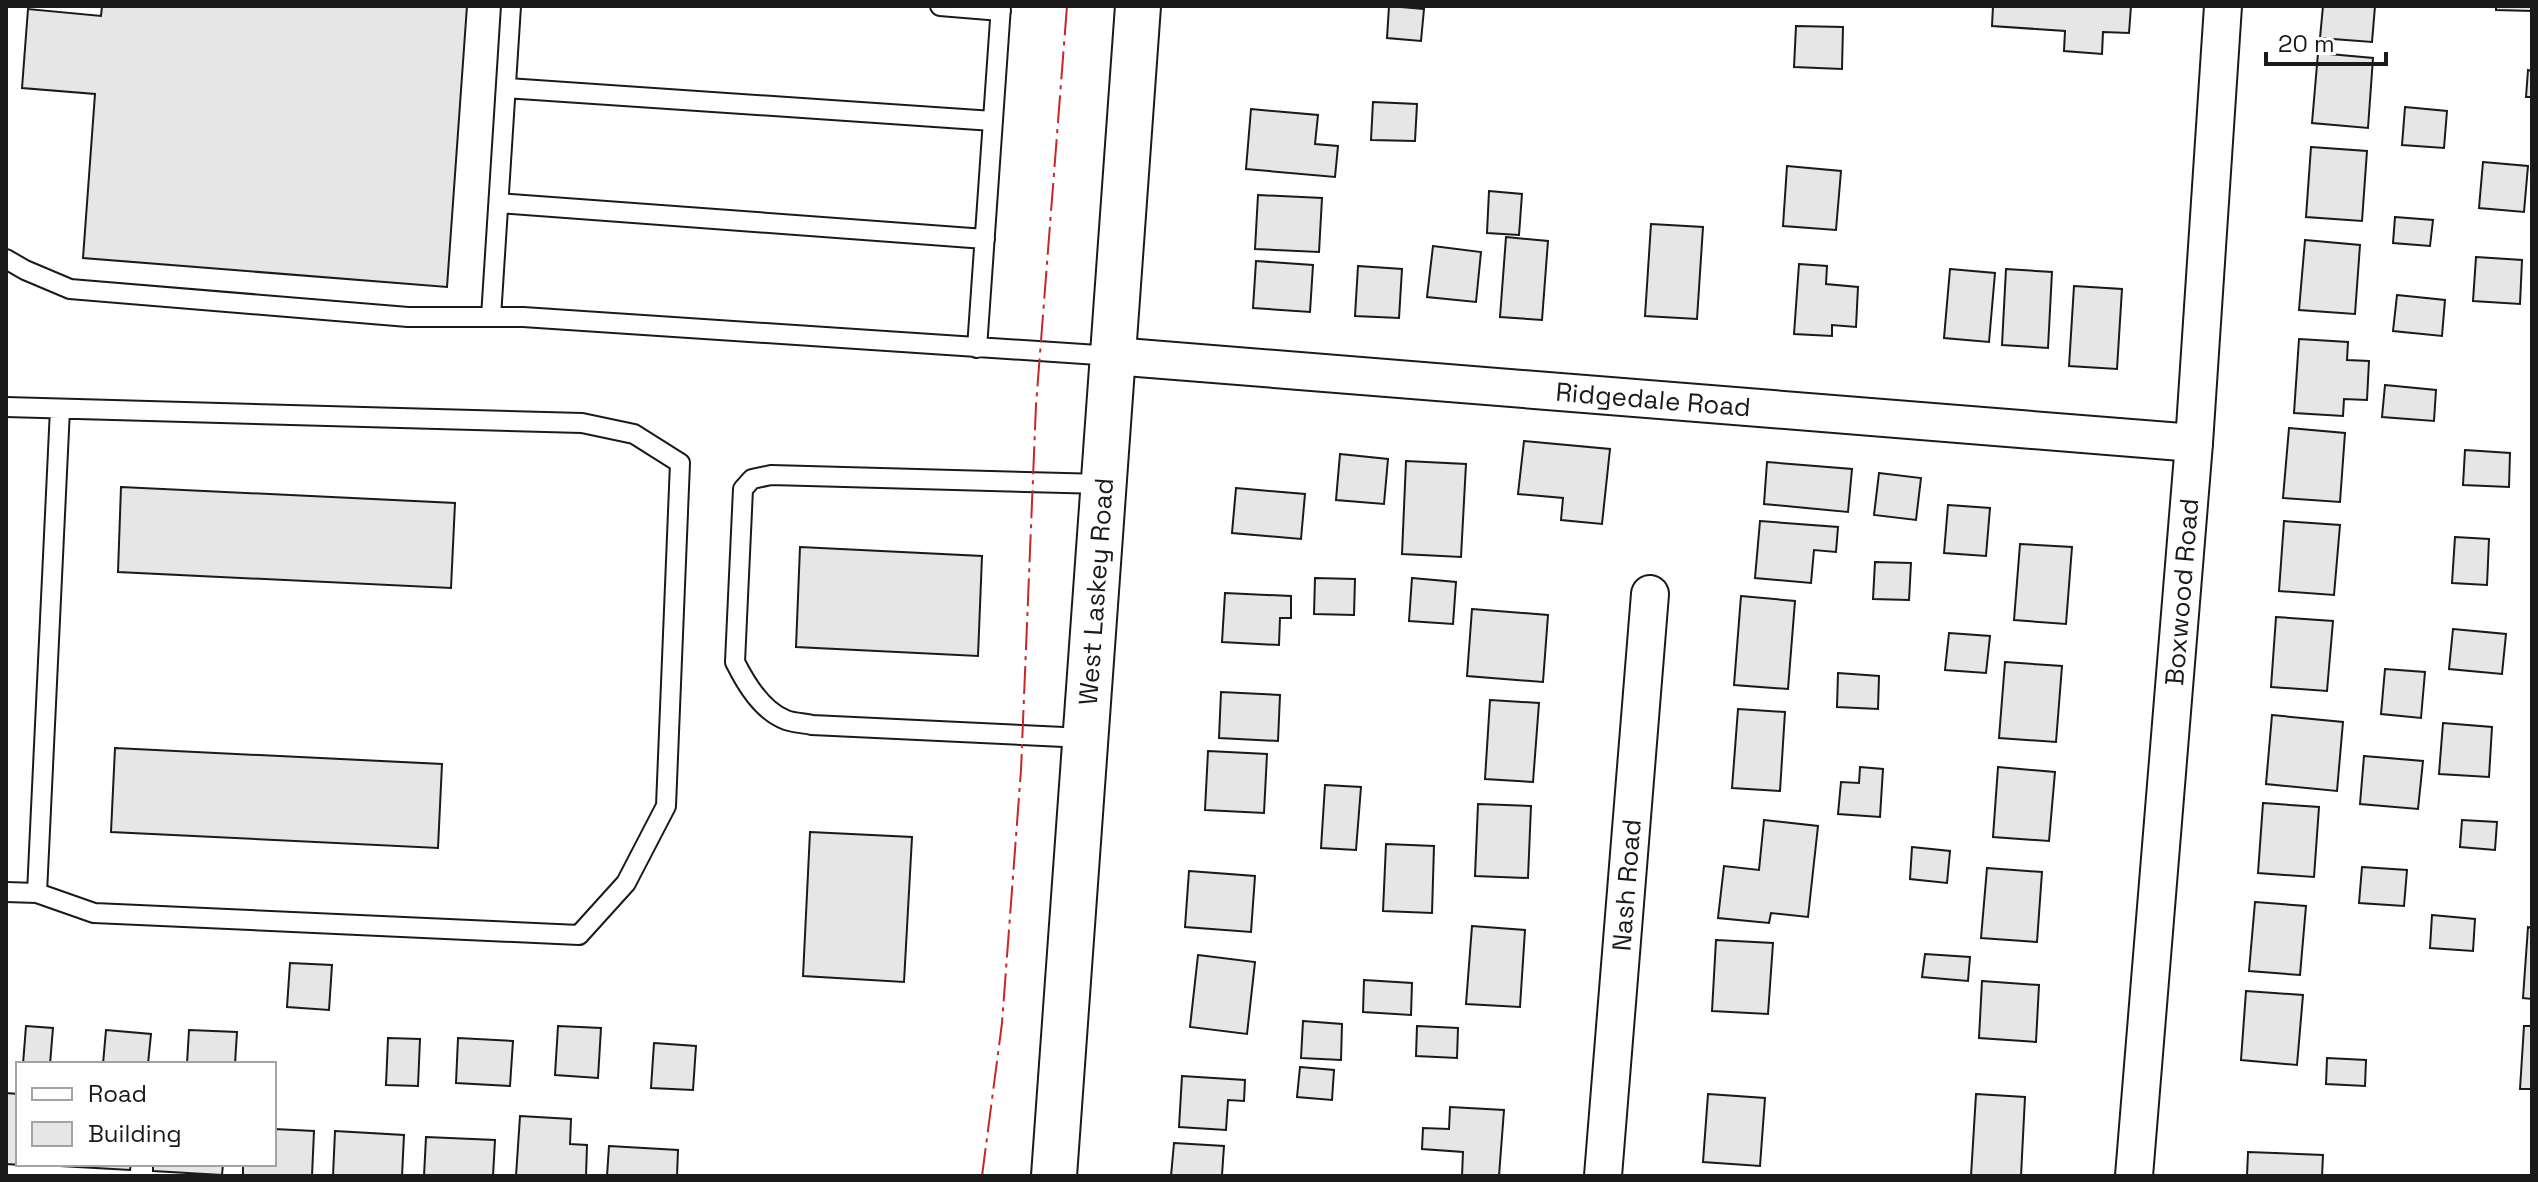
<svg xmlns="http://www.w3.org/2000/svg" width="2538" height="1182" font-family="'Space Grotesk',sans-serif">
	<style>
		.building { fill: #e6e6e6; stroke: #1a1a1a; stroke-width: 2 }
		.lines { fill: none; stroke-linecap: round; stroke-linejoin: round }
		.service-casing { stroke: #1a1a1a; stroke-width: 22 }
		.minor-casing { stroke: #1a1a1a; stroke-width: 40 }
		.secondary-casing { stroke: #1a1a1a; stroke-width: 48 }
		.service { stroke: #fff; stroke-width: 18 }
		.minor { stroke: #fff; stroke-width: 36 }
		.secondary { stroke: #fff; stroke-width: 44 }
		.power { stroke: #c62828; stroke-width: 2; stroke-dasharray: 28 6 4 6; stroke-linecap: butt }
		.labels { text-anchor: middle; stroke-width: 6; stroke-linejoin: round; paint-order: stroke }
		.street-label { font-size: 26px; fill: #1a1a1a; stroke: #fff }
	</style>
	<rect width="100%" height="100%" fill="#fff"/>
	<path class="building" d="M102,6H467L447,287L83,258L95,94L22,88L28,9L101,16Z
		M1389,6L1424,9L1421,41L1387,38Z
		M1993,6H2131L2129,33L2103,32L2102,54L2064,51L2065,31L1992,26Z
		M2323,6H2375L2372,42L2320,38Z
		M2496,6H2532V11L2496,10Z
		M1796,26L1843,27L1842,69L1794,67Z
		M2318,53L2373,58L2368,128L2312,123Z
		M2528,70L2532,71V97H2526Z
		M1373,102L1417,104L1415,141L1371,140Z
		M2405,107L2447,111L2444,148L2402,145Z
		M1251,109L1318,115L1315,144L1338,146L1335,177L1246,169Z
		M2311,147L2367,151L2362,221L2306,217Z
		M2483,162L2528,166L2524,212L2479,208Z
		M1787,166L1841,171L1836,230L1783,226Z
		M1489,191L1522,194L1519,235L1487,233Z
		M1258,195L1322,198L1319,252L1255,249Z
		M2395,217L2433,220L2430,246L2393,243Z
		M1651,224L1703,227L1697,319L1645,316Z
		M1506,237L1548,241L1542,320L1500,317Z
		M2305,240L2360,245L2355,314L2299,310Z
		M1433,246L1481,252L1476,302L1427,297Z
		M2476,257L2522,260L2520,304L2473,301Z
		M1256,261L1313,265L1310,312L1253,308Z
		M1799,264L1827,266L1826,284L1858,287L1856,327L1832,325V336L1794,334Z
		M1358,266L1402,269L1399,318L1355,316Z
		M1950,269L1995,273L1989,342L1944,338Z
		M2006,269L2052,272L2048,348L2002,345Z
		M2074,286L2122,289L2117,369L2069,366Z
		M2397,295L2445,300L2442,336L2393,331Z
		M2299,339L2348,342L2347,360L2369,361L2367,400L2344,399L2343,416L2294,413Z
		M2385,385L2436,390L2434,421L2382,417Z
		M2289,428L2345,433L2340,502L2283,498Z
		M1524,441L1610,449L1602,524L1561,520L1563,498L1518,494Z
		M2465,450L2510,453L2509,487L2463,485Z
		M1340,454L1388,459L1384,504L1336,500Z
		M1406,461L1466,464L1461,557L1402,554Z
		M1767,462L1852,469L1848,512L1764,504Z
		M1879,473L1921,478L1916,520L1874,515Z
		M121,487L455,503L451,588L118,572Z
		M1236,488L1305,494L1301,539L1232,533Z
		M1948,505L1990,508L1986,556L1944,553Z
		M1760,521L1838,527L1836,552L1814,550L1811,583L1755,578Z
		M2284,521L2340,525L2334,595L2279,591Z
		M2455,537L2489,539L2487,585L2452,583Z
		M2020,544L2072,547L2066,624L2014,620Z
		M800,547L982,556L978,656L796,647Z
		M1875,562L1911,563L1909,600L1873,599Z
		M1315,578L1355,579L1354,615L1314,614Z
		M1412,578L1456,582L1453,624L1409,621Z
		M1225,593L1291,596V618H1280L1279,645L1222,642Z
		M1741,596L1795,601L1788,689L1734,685Z
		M1472,609L1548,615L1543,682L1467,676Z
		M2276,617L2333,621L2327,691L2271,687Z
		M2453,629L2506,634L2502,674L2449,669Z
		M1949,633L1990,636L1986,673L1945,670Z
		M2005,662L2062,666L2056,742L1999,738Z
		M2385,669L2425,672L2421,718L2381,714Z
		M1838,673L1879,676L1878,709L1837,707Z
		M1221,692L1280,695L1278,741L1219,738Z
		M1490,700L1539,703L1533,782L1485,779Z
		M1738,709L1785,712L1780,791L1732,788Z
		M2272,715L2343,722L2337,791L2266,784Z
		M2443,723L2492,727L2489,777L2439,774Z
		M115,748L442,764L438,848L111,832Z
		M1208,751L1267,754L1264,813L1205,810Z
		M2364,756L2423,761L2418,809L2360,804Z
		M1860,767L1883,769L1880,817L1838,814L1841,782L1859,783Z
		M1998,767L2055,772L2049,841L1993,837Z
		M1325,785L1361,787L1356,850L1321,848Z
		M2263,803L2319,807L2314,877L2258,873Z
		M1478,804L1531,806L1528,878L1475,876Z
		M1764,820L1818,826L1808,917L1771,913L1769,923L1718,918L1724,866L1759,870Z
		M2462,820L2497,822L2495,850L2460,847Z
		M810,832L912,837L904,982L803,976Z
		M1386,844L1434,846L1432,913L1383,911Z
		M1912,847L1950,851L1947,883L1910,879Z
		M2362,867L2407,870L2404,906L2359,903Z
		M1987,868L2042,872L2037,942L1981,938Z
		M1189,871L1255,876L1251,932L1185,927Z
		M2255,902L2306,906L2300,975L2249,971Z
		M2432,915L2475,919L2473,951L2430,948Z
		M1472,926L1525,930L1520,1007L1466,1004Z
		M2528,927L2532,928V999L2523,998Z
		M1716,940L1773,943L1768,1014L1712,1011Z
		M1925,954L1970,957L1968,981L1922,977Z
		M1198,955L1255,962L1247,1034L1190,1027Z
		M290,963L332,965L329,1010L287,1007Z
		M1364,980L1412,983L1411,1015L1363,1012Z
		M1982,981L2039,985L2036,1042L1979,1038Z
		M2246,991L2303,995L2297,1065L2241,1060Z
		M1303,1021L1342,1024L1341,1060L1301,1058Z
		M26,1026L53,1028L50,1064H23Z
		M558,1026L601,1028L598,1078L555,1075Z
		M1417,1026L1458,1028L1457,1058L1416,1056Z
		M2524,1026H2532V1089H2520Z
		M106,1030L151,1034L148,1064H103Z
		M189,1030L237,1032L235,1064H187Z
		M388,1038L420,1039L418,1086L386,1085Z
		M458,1038L513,1041L510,1086L456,1083Z
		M654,1043L696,1046L693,1090L651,1088Z
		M2327,1058L2366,1060L2365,1086L2326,1084Z
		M1300,1067L1334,1070L1332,1100L1297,1097Z
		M1182,1076L1245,1080L1244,1101L1228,1100L1226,1130L1179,1127Z
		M6,1093L18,1094V1164L37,1166L6,1164Z
		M1708,1094L1765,1098L1760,1166L1703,1162Z
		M1976,1094L2025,1097L2021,1176H1971Z
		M1450,1107L1504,1110L1499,1176H1462L1463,1152L1422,1149L1423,1128L1449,1129Z
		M520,1116L571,1119L570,1144L587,1145L586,1176H516Z
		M274,1129L314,1131L312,1176H243V1164H274Z
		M335,1131L404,1135L402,1176H333Z
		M426,1137L495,1140L493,1176H424Z
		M1174,1143L1224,1146L1222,1175L1237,1176H1171Z
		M609,1146L678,1150L677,1176H607Z
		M2248,1152L2323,1155L2322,1176H2247Z
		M62,1164H131L130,1170L61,1166Z
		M153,1164H223L222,1175L153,1171Z"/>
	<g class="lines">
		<g class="service-casing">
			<path id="service" d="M940,6L1001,11
				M506,88L993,121
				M499,203L985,239
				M6,259L25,270L70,289L408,317H523L1113,356
				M491,317L511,6
				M977,348L1001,6
				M6,407L582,423L634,434L680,463L666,806L626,883L579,935L94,913L37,893L6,892
				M1085,738L812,725C804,723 794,723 786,720C762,711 746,684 735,662L743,489L752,479L771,475L1103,484
				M37,893L60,409"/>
		</g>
		<g class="minor-casing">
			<g id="minor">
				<path id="s1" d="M1113,356L2194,443"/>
				<path id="s2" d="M1603,1176L1650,594"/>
				<path id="s3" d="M2134,1176L2194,443L2223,6"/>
			</g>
		</g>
		<g class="secondary-casing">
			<g id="secondary">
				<path id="s4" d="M1054,1176L1138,6"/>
			</g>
		</g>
		<use href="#service" class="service"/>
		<use href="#minor" class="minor"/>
		<use href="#secondary" class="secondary"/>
		<path class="power" d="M982,1176L1002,1023L1021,770L1036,405L1067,6"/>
	</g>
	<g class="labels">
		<g class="street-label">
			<text dy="9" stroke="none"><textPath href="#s1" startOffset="542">Ridgedale Road</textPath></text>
			<text dy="9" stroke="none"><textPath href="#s4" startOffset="586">West Laskey Road</textPath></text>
			<text dy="9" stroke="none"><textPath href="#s3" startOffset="586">Boxwood Road</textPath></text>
			<text dy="9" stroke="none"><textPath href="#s2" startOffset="292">Nash Road</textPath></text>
		</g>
	</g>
	<rect width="2538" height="1182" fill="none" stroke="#1a1a1a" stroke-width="16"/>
	<rect x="16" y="1062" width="260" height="104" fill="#ffffff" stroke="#a3a3a3" stroke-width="2"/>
	<rect x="32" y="1088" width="40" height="12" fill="#ffffff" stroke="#a3a3a3" stroke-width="2"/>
	<text x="88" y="1102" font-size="24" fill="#1a1a1a">Road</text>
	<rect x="32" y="1122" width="40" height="24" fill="#e6e6e6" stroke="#a3a3a3" stroke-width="2"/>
	<text x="88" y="1142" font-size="24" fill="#1a1a1a">Building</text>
	<path d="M2266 52v12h120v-12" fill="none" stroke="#1a1a1a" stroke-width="4"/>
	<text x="2278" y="52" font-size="24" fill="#1a1a1a" stroke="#ffffff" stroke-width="6" paint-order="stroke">20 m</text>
</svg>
